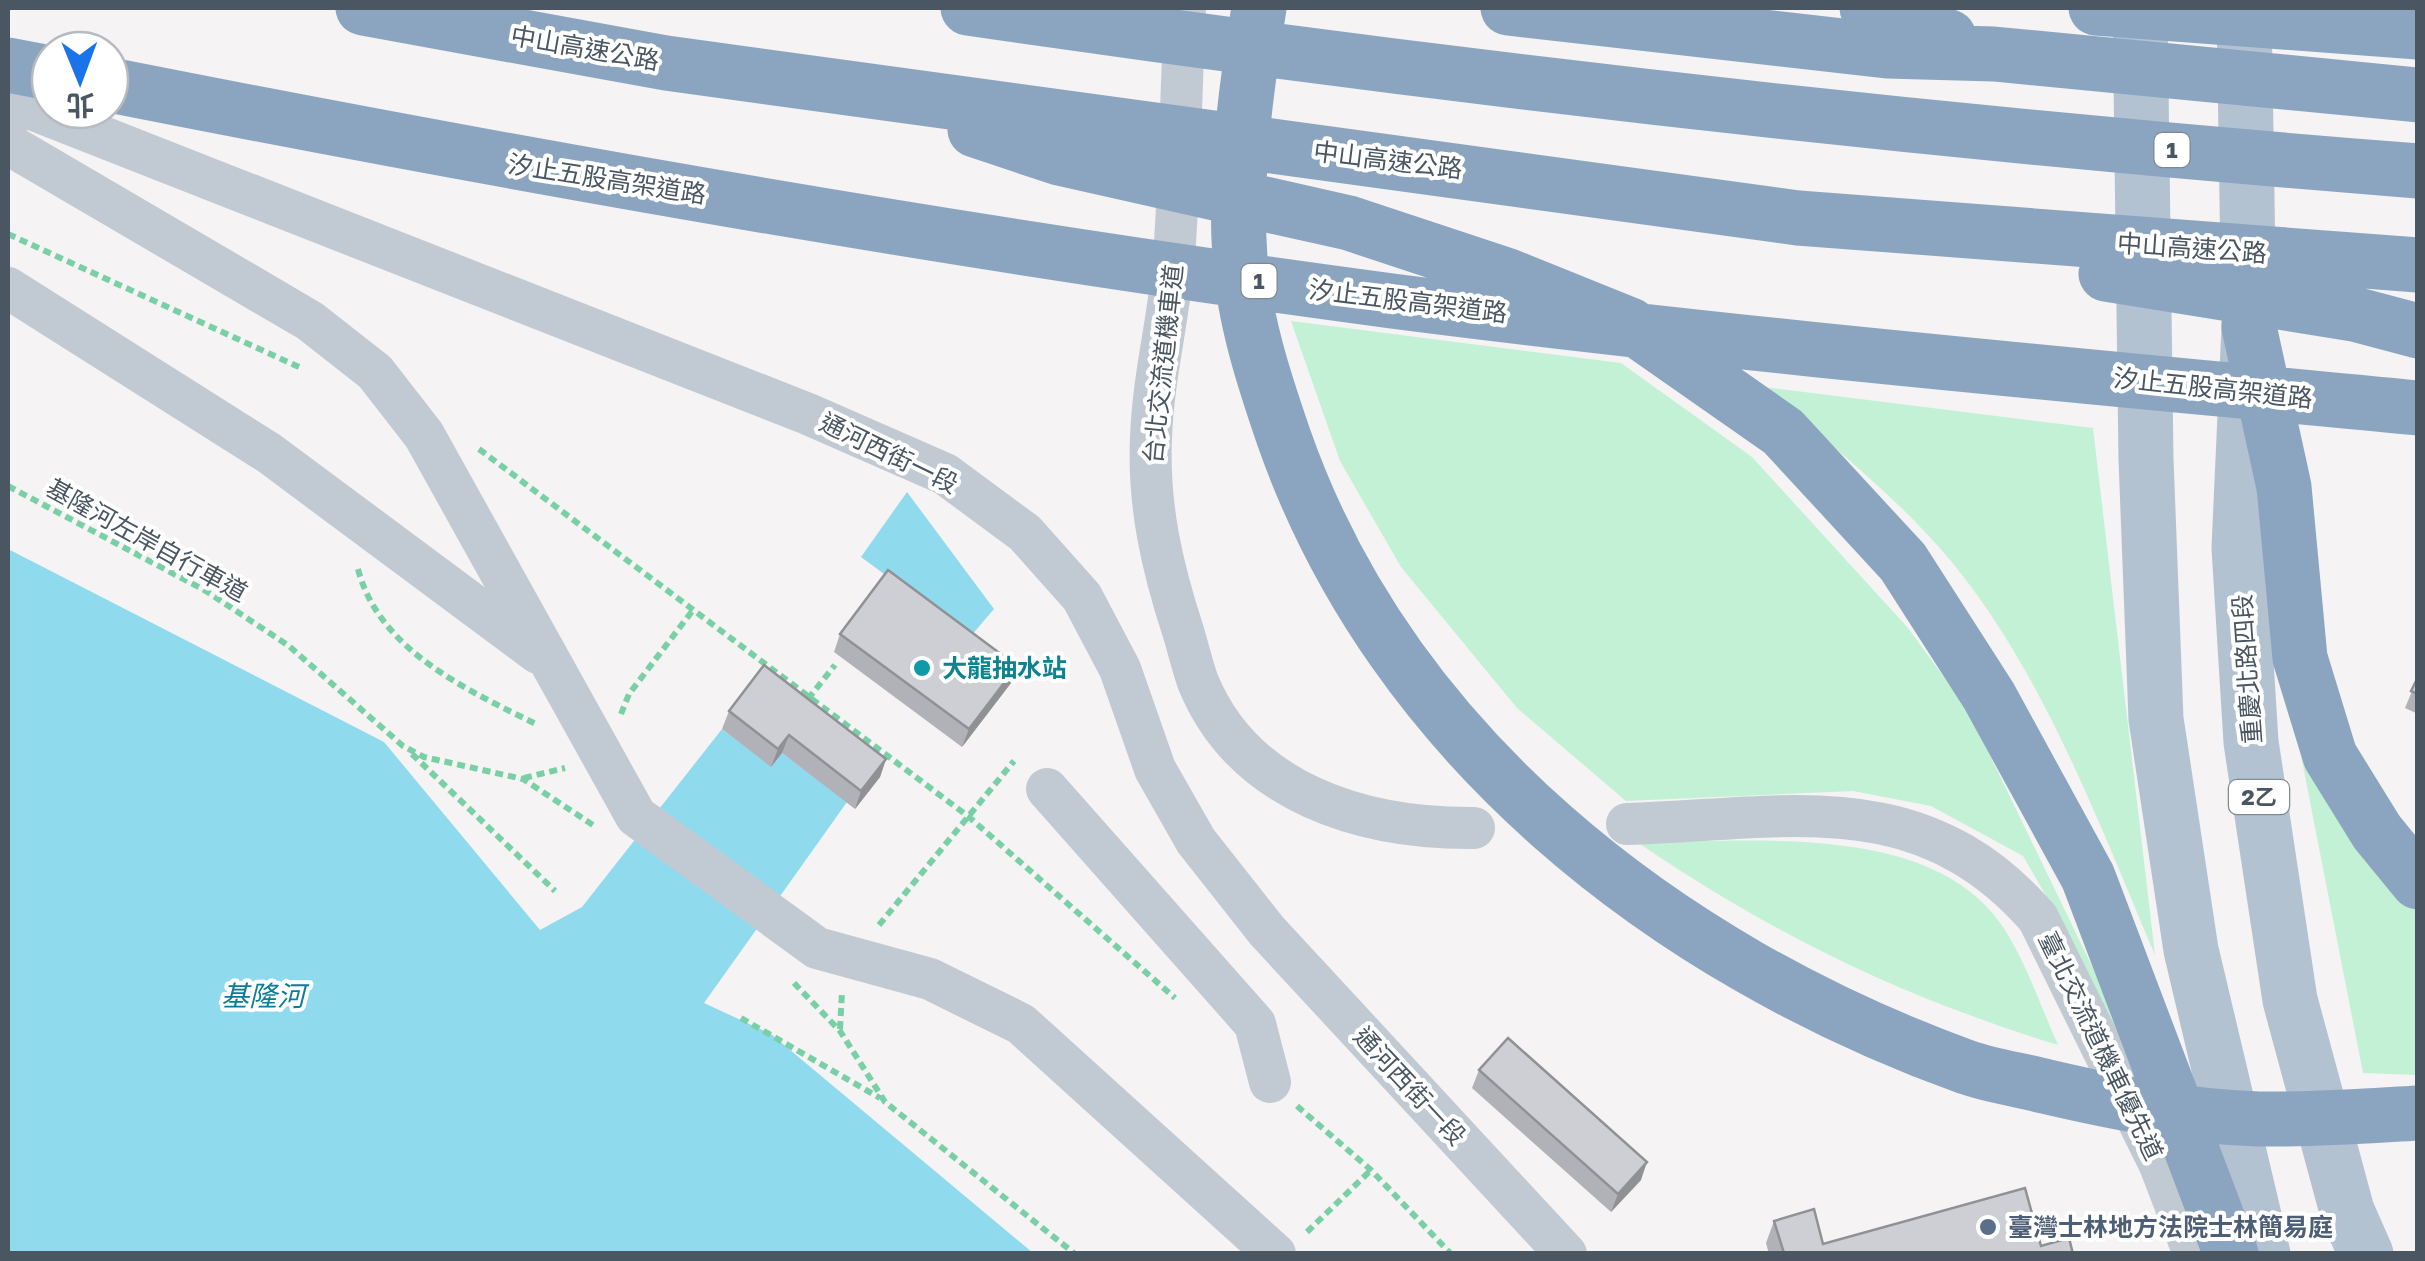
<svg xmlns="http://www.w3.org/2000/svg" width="2425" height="1261" font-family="'Golos Text','Noto Sans TC',sans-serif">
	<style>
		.green { fill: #c3f1d5 }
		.water { fill: #90daee }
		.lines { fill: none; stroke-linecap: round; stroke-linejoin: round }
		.path { stroke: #7ad0a6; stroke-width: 6; stroke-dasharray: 8 5; stroke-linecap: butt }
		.minor { stroke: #c1cad2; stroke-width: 42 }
		.major { stroke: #b3c2d1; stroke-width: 55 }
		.highway { stroke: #8ba5c1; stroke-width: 55 }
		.wall { fill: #b0b2b7 }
		.shaded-wall { fill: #909195 }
		.building { fill: #cdcfd5; stroke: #909195; stroke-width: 2.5 }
		.culture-dot { fill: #0f9aa8; stroke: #fff; stroke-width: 4 }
		.service-dot { fill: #5c6f8a; stroke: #fff; stroke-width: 4 }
		.labels { text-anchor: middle; stroke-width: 8; stroke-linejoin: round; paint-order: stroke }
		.shield { fill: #fff; stroke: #808990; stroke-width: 2.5 }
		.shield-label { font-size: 22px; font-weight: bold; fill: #4a5661 }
		.street-label { font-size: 25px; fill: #4a5661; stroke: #fff }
		.culture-label { font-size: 25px; font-weight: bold; fill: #0d838f; stroke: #fff; text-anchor: start }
		.service-label { font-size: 25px; font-weight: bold; fill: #4e5e75; stroke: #fff; text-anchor: start }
		.water-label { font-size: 28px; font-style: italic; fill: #0c7c9b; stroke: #fff }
	</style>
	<rect width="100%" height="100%" fill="#f5f3f3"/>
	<path class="green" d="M1291,321L1621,363L1752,457L1908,628L1968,710L2132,1049L2119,1047L2059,918L2023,856L1931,806L1853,791L1626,801L1517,708L1401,567L1340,461Z
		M1763,387L2093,428L2155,955C2097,819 2038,658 1938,546C1885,487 1823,438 1763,387Z
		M2297,735L2417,899V1075L2363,1073Z
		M1637,842C1749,843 1932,820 2003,927C2026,962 2041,1007 2058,1045C1900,996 1774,935 1637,842Z"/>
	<path class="water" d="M907,492L994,609L970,637L861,557Z
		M8,549L384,742L540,930L582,907L722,729L771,766L782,753L847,802L704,1003L771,1034L1033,1253H8Z"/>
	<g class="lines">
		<path class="path" d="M8,234L301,368
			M479,449L969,817L1175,998
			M8,486L206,591L289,646L403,746L424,757L523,779L596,827
			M358,569C379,651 469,691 538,725
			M808,699L835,665
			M621,714L629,694L693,610
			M412,754L555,891
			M524,778L565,768
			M879,925L1014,761
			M794,983L840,1031L885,1102L1075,1254
			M741,1018L880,1098
			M840,1029L842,992
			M1297,1106L1371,1170L1451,1254
			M1307,1232L1371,1170"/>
		<path class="minor" d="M1185,8C1181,91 1180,175 1174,257C1169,318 1153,377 1151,438C1148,505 1162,567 1183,631C1188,647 1192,665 1198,682C1244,794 1364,829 1474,828
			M8,107L34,110L808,414L945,474L1025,533L1082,597L1120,669L1155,769L1196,841L1267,931L1566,1254
			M8,144L310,321L375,372L424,435L636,816L817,948L930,979L1021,1024L1275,1254
			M8,288L269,453L538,653
			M1047,789L1255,1024L1270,1082
			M1627,824C1787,819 1920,783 2038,918L2160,1165L2194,1254"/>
		<path class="major" d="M2140,8L2146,459L2156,719L2191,950L2263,1254
			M2244,8L2249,327L2239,548L2251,742L2290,1000L2347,1211L2366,1254"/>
		<path class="highway" d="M363,8L666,63L1798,218L2418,265
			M968,8C1449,78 1933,133 2418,171
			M1259,8C1246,89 1234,175 1240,258C1244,319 1264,380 1284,438C1392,746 1667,959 1966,1067C1992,1076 2021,1080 2048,1087C2117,1103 2188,1117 2259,1119C2312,1120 2365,1116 2418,1113
			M1508,8L1887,51L1994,54L2418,95
			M1867,8L1949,37
			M2096,8L2418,32
			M8,65L50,73
			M110,85C535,169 962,244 1392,301C1733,345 2076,375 2418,408
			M975,130L1059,158L1349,223L1506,275L1630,325L1783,432L1903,562L1989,696L2088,877L2231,1254
			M2106,274L2354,314L2418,331
			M2249,327L2284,487L2300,658L2330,756L2377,832L2418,882"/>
	</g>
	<path class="wall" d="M840,634L1011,683L962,747L834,652Z
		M2418,677V714L2405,708Z
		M729,711L886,759L880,777L855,809L782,753L771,767L722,729Z
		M1479,1070L1641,1180L1611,1212L1472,1088Z
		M1774,1221L1823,1244L2041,1246L2073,1254H1769L1766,1243Z"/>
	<path class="shaded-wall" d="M1017,666L1011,683L962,747L969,729Z
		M789,735L782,753L771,767L778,749Z
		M886,759L880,777L855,809L861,791Z
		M1647,1162L1641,1180L1611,1212L1618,1194Z"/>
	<path class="building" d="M888,570L1017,666L969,729L840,634Z
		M764,665L886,759L861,791L789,735L778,749L729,711Z
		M2418,677V694L2411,691Z
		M1508,1038L1647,1162L1618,1194L1479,1070Z
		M2025,1188L2041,1246L2069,1238L2073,1254H1782L1784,1253L1774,1221L1814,1209L1823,1244Z"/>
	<circle class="culture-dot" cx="922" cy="668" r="10"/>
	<circle class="service-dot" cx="1988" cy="1227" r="10"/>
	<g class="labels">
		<g class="shield">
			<rect x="2154.5" y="133" width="35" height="34" rx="8"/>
			<rect x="1241.5" y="264" width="35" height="34" rx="8"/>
			<rect x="2229" y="780" width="60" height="34" rx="8"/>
		</g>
		<g class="shield-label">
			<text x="2172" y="158">1</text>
			<text x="1259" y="289">1</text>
			<text x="2259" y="805">2乙</text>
		</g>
		<g class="street-label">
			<text transform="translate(585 48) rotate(10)" y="9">中山高速公路</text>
			<text transform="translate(1388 160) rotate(7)" y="9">中山高速公路</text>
			<text transform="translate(607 179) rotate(9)" y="9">汐止五股高架道路</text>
			<text transform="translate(2192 248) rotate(4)" y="9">中山高速公路</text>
			<text transform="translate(1408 301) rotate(7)" y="9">汐止五股高架道路</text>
			<text transform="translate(1163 364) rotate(-84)" y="9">台北交流道機車道</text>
			<text transform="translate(2213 388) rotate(6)" y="9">汐止五股高架道路</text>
			<text transform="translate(889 453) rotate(26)" y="9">通河西街一段</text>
			<text transform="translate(147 540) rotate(29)" y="9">基隆河左岸自行車道</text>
			<text transform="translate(2247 669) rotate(-94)" y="9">重慶北路四段</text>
			<text transform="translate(2101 1046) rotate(64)" y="9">臺北交流道機車優先道</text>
			<text transform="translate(1410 1086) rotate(47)" y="9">通河西街一段</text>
		</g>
		<g class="culture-label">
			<text x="942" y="677">大龍抽水站</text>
		</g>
		<g class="service-label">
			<text x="2008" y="1236">臺灣士林地方法院士林簡易庭</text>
		</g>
		<g class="water-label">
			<text x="263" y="1006">基隆河</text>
		</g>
	</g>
	<rect width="2425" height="1261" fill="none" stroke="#4a5661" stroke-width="20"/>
	<g transform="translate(80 80) rotate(179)"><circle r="48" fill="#ffffff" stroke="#b7bbc0" stroke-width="2.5"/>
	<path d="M0-8L18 38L0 25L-18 38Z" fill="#1a73e8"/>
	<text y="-15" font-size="28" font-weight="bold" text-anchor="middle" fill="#4a5661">北</text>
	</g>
</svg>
